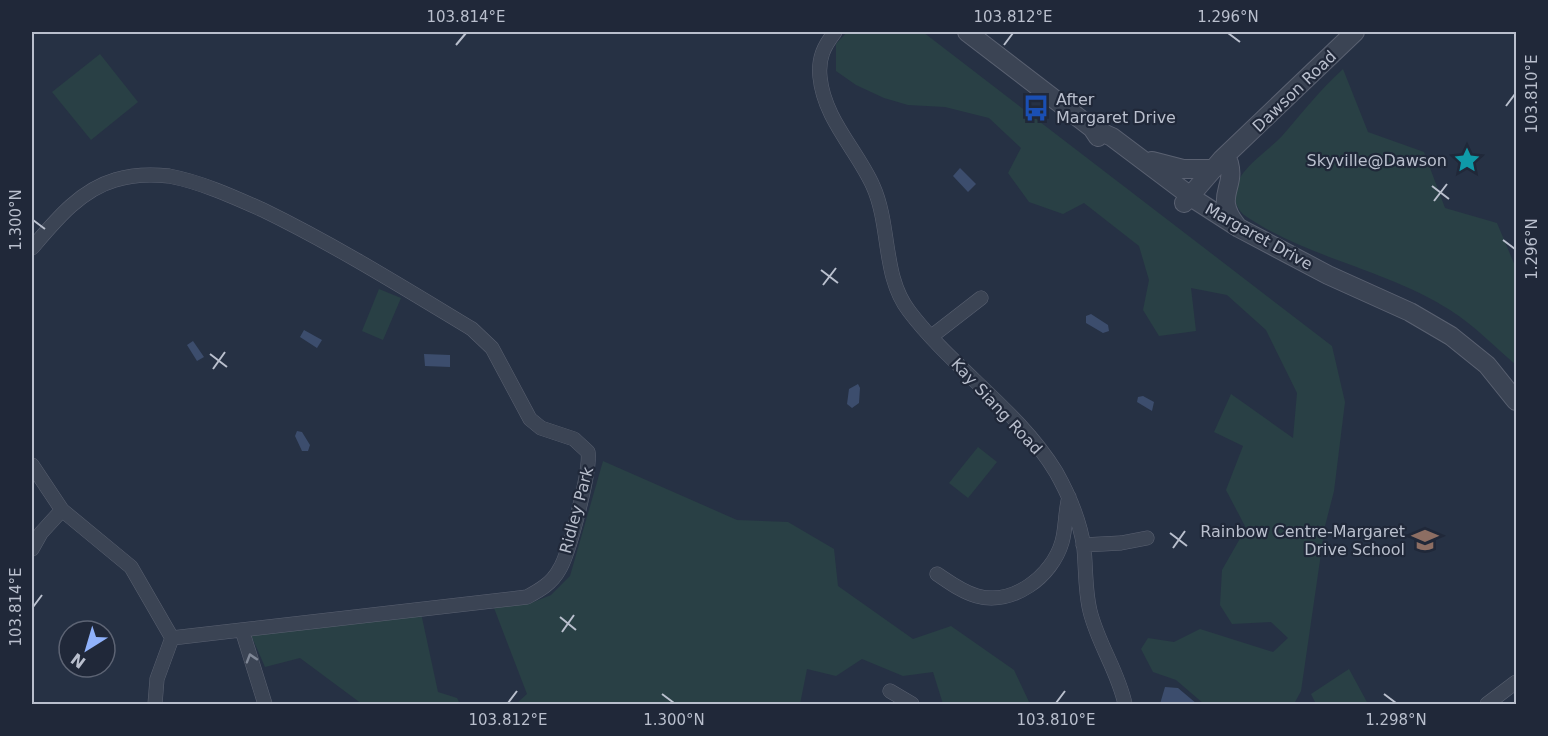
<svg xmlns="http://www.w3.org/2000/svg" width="1548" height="736" font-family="'DejaVu Sans',sans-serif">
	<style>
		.green { fill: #294045 }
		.water { fill: #3c4d6d }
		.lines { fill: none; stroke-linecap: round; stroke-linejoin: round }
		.minor-casing { stroke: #5a6171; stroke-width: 15 }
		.tertiary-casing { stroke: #5a6171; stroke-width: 20 }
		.minor { stroke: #3b4454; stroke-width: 14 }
		.tertiary { stroke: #3b4454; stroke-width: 18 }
		.oneway { stroke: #808897 }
		.ticks { fill: none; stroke: #b9bfcd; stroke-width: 2 }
		.labels { text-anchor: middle; stroke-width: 4.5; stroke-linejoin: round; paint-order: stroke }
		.street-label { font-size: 16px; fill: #b9bfcd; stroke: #202839 }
		.poi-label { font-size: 16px; fill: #b9bfcd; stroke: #202839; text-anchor: end }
		.neatline { fill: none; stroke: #b9bfcd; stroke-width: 2 }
		.ticks-label { font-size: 15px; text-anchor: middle; fill: #b9bfcd }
	</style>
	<rect width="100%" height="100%" fill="#263144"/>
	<path class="green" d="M847,32H923L1332,346L1345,402L1334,491L1325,526L1301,691L1294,704H1204L1176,680L1153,672L1141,649L1148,638L1174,642L1200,629L1273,652L1288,638L1271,622L1232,624L1220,605L1222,570L1246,528L1226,490L1243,446L1214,432L1231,394L1293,438L1297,393L1266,330L1227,295L1191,288L1196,331L1159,336L1143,310L1149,280L1139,246L1084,203L1063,214L1029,202L1008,173L1021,148L989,118L945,107L908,105L884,98L856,85L836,71V44Z
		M100,54L138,102L91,140L52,92Z
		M1343,69L1368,132L1424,152L1445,208L1497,223L1516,268V365C1495,347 1474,325 1450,310C1386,269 1306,258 1244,215C1237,209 1233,199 1235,191C1238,169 1268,151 1282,136C1302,113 1320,90 1343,69Z
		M379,289L401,298L383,340L362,331Z
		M978,447L997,462L968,498L949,483Z
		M603,461L737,520L788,522L834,549L838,586L913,639L951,626L1014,670L1030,704H943L933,672L903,676L862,659L836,676L807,669L800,704H516L527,694L494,608L531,603L551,595L570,576Z
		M421,613L438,692L457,698L460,704H362L300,658L265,667L251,635Z
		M1349,669L1368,704H1316L1311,694Z"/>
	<path class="water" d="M960,168L976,184L968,192L953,176Z
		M1091,314L1108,325L1109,331L1103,333L1086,323V316Z
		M304,330L322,340L317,348L300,337Z
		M193,341L204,357L197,361L187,345Z
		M424,354L450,355V367L425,366Z
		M858,384L860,388L859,403L852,408L847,404L849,389Z
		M1143,396L1154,402L1152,411L1137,402L1138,397Z
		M297,431L302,432L310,445L308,451H302L295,436Z
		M1165,687L1178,688L1197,704H1160Z"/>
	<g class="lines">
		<g class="minor-casing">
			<path id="minor" d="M835,32C824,46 818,58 820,77C824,119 857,150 873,186C891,226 882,276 909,311C952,368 1019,411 1056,472C1069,495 1080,521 1084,548C1086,569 1085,591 1090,611C1098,644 1118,671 1125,704
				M32,248C55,221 80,190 115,180C131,175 152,174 169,176C201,182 234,197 263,210C335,245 404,288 472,329L492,348L530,419L541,428L574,439L588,452C591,469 569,555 559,570C552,583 540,590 527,597L172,638
				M932,336L981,298
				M32,465L62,510L131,567L172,638
				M1083,545L1121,543L1147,538
				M32,549L41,533L62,510
				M937,574C949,582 962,592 977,596C1012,606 1052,577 1062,542C1066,528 1065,512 1069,497
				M242,630L265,704
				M890,691L912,704
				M155,704L157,679L172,638
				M1487,704L1516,682"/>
		</g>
		<g class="tertiary-casing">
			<path id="tertiary" d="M967,32L1092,128L1098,137
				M1092,128L1112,137L1197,201L1239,228L1328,275L1410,312L1451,336L1487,365L1516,401
				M1152,161L1183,169H1214
				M1229,163C1236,189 1213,196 1237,226
				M1184,203L1222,159L1355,32"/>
		</g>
		<use href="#minor" class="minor"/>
		<use href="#tertiary" class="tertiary"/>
	</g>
	<defs><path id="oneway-chevron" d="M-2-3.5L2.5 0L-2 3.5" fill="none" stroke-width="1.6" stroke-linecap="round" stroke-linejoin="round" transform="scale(1.5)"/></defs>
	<use class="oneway" href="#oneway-chevron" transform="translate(251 658) rotate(-107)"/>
	<path class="ticks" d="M1228,33L1240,42M456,45L466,33M1004,45L1013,33M1506,106L1515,94M1432,186L1449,199M1434,201L1447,184M33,220L45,229M1503,240L1515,249M821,270L838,283M823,285L836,268M210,354L227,367M213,369L225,352M1170,533L1187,546M1173,548L1185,531M33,607L42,595M560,617L576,630M562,632L574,615M662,694L674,703M1384,694L1396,703M508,703L517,691M1056,703L1065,691"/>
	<defs>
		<g id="bus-bare" transform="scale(2.07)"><path d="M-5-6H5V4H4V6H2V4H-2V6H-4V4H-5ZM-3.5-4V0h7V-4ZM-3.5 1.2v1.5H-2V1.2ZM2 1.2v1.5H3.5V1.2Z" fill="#1a4fb4" stroke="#202839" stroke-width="2.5" paint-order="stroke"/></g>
		<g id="sight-bare" transform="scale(2.07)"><path d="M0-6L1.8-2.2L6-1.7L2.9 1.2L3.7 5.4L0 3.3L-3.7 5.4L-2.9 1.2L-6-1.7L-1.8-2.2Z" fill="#0f9aa8" stroke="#202839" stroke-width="2.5" paint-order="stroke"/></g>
		<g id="school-bare" transform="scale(2.07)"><path d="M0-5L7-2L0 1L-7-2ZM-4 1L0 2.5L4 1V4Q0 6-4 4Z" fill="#8d6e63" stroke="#202839" stroke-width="2.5" paint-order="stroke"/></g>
	</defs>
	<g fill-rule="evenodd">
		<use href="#bus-bare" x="1036" y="108"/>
		<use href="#sight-bare" x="1467" y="160"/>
		<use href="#school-bare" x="1425" y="540"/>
	</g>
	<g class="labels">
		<g class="street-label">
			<text transform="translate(1294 91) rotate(-44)" y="6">Dawson Road</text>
			<text transform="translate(1259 236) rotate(29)" y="6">Margaret Drive</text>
			<text transform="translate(997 406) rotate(47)" y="6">Kay Siang Road</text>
			<text transform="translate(576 510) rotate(-75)" y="6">Ridley Park</text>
		</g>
		<g class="poi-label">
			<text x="1056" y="105" text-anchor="start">After<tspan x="1056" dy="18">Margaret Drive</tspan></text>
			<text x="1447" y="166">Skyville@Dawson</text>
			<text x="1405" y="537">Rainbow Centre-Margaret<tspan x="1405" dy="18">Drive School</tspan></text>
		</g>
	</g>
	<rect width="1548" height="736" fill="none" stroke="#202839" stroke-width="66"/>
	<g transform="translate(87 649) rotate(217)"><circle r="28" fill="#202839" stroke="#5d6474" stroke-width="1.5"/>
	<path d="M0-4.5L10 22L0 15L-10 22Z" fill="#90b2fb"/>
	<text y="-9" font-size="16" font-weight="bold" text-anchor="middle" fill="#b9bfcd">N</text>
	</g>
	<rect x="33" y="33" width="1482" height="670" class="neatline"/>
	<g class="ticks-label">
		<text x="466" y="22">103.814°E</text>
		<text x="1013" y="22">103.812°E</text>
		<text x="1228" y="22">1.296°N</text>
		<text transform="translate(1532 94) rotate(-90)" y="5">103.810°E</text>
		<text transform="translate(16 220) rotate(-90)" y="5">1.300°N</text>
		<text transform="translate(1532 249) rotate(-90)" y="5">1.296°N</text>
		<text transform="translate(16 607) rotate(-90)" y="5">103.814°E</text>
		<text x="508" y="725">103.812°E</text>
		<text x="674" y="725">1.300°N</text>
		<text x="1056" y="725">103.810°E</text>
		<text x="1396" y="725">1.298°N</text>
	</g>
</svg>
